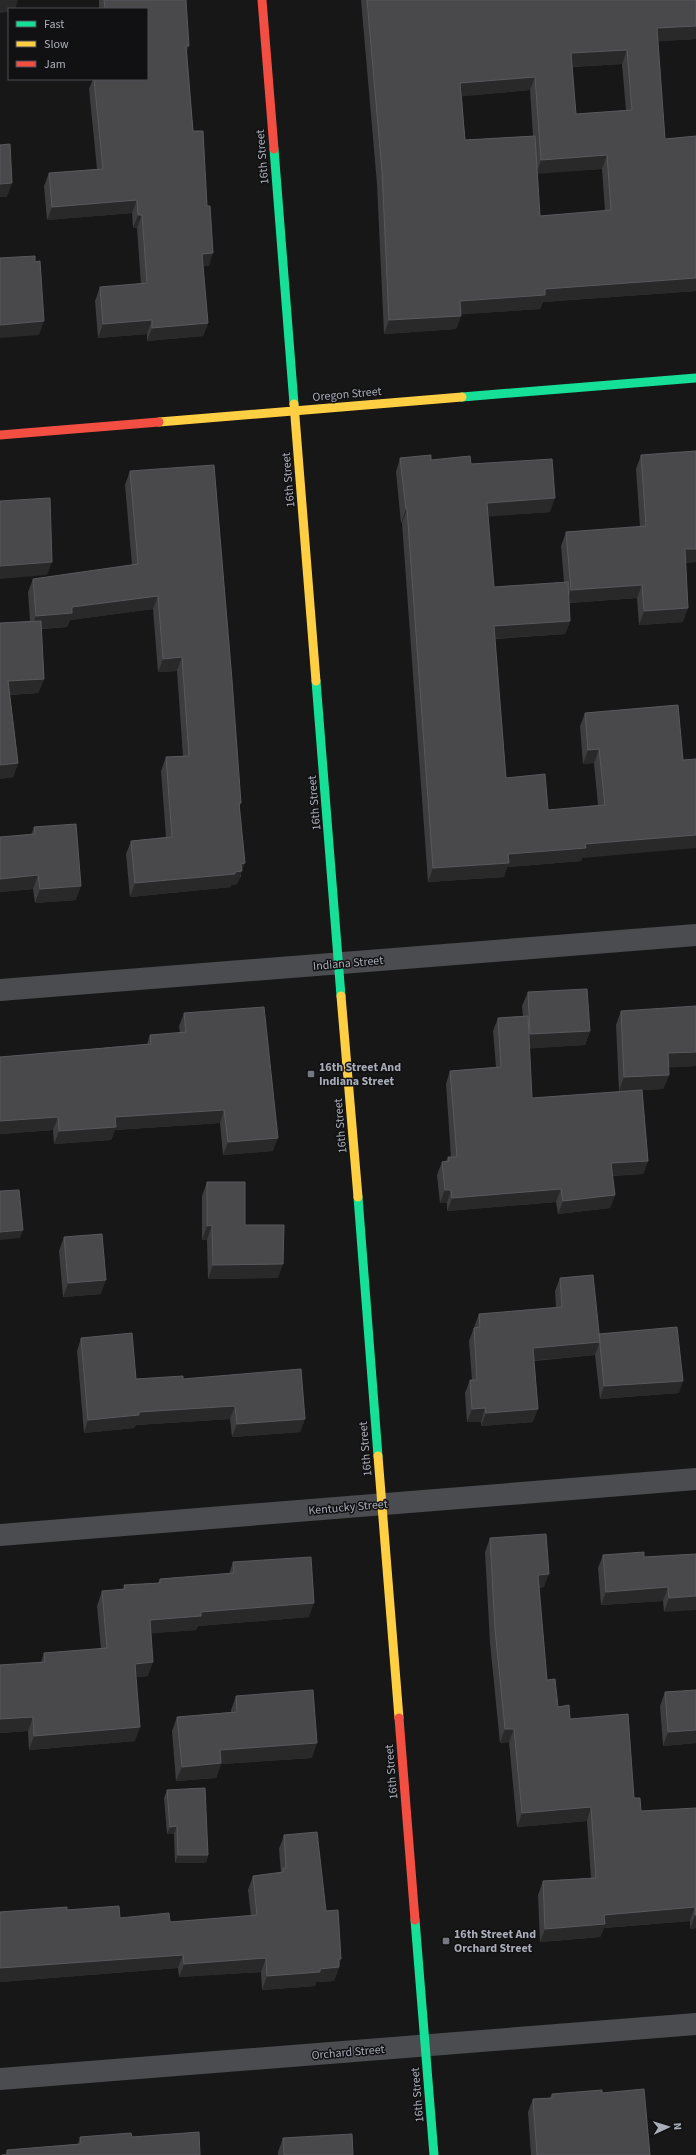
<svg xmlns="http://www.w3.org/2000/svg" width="696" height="2155" font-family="'Source Sans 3',sans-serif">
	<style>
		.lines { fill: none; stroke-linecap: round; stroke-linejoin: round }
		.street { stroke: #4b4c50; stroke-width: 22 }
		.fast { stroke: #16e098; stroke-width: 9 }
		.slow { stroke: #ffcf43; stroke-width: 9 }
		.jam { stroke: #f24e42; stroke-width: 9 }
		.wall { fill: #3d3d3f; fill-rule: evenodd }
		.shaded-wall { fill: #29292a }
		.building { fill: #49494c; stroke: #58595d; fill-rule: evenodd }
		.poi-dot { fill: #757880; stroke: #111113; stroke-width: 1.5 }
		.labels { text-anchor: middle; stroke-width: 3; stroke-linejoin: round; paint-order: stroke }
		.street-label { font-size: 12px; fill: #a8adb8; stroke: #111113 }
		.poi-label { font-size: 12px; font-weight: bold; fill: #a8adb8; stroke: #111113; text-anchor: start }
	</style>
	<rect width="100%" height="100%" fill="#171717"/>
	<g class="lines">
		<path class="street" d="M0,990L696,935
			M0,1535L696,1479
			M0,2079L696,2024"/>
		<path class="fast" d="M274,149L294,404
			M462,397L696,378
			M316,681L341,996
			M358,1197L378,1456
			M415,1920L434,2155"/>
		<path class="slow" d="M294,404L316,681
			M159,422L462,397
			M341,996L358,1197
			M378,1456L399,1718"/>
		<path class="jam" d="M262,0L274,149
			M0,435L159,422
			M399,1718L415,1920"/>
	</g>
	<path class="wall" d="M99,0H186L187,53L193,131L209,266H203L208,323L203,336L147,341V334L98,338L95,301L100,287L141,284L137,228H133L132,213L47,220L44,186L49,173L97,169L89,89L93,79H147V9H99Z
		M361,0H696V39L658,41L665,139L696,136V291L543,302L540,309L461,314V316L456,329L384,334L377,184ZM622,64L626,110L576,114L572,67ZM530,90L533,136L465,140L462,96ZM602,169L605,211L540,216L537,173Z
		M696,451V562L685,563L683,622L639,625L637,598L569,603L570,621L565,634L495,639L506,778L548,810L598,805L594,763L583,764L580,726L585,713L678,705L582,858L581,861L507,867L504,877L428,882L402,523H401L396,472L400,458L431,460L471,464L550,512L488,516L494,587L564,582L561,546L566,532L640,527L636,469L641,455Z
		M130,471L241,803L239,807L241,877H240L237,884L231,885V887L130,897L126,854L131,841L166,837L161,771L166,757L183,756L177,671L158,672L153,609L70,620L67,627L41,629L44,679L38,693L10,695L18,763L13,777L0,779V623L30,621L28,592L33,579L132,565L125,485Z
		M34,827L76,900L35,903L33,889L0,892V837L31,835Z
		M528,992L590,1031L585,1045L529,1048L532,1098L641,1090L619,1091L616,1025L621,1011L696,1006V1066L668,1067L669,1075L663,1089L642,1090L648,1161L643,1174L612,1176L615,1195L610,1208L558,1214L556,1202L447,1211V1203H440L437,1175L442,1162L446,1161L448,1157H451L446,1084L450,1071L496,1067L493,1031L498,1018L523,1016L522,1006Z
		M184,1013L273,1151L223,1155L220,1123L115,1130L111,1140L54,1144L53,1130L0,1134V1057L147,1044L150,1035L180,1033L179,1026Z
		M207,1182L245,1225L278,1278L208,1279L207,1240H202V1196Z
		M64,1237L101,1294L63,1297L59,1251Z
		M560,1278L599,1334L679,1393L600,1399L595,1355L534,1361L533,1422L481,1426V1422H467L465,1393L470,1380H472L469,1341L479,1314L556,1308L555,1291Z
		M81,1338L136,1379H183L305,1419L300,1432L232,1437L230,1419L136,1425L134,1428L84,1433L77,1351Z
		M490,1538L544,1587L539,1588L547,1680L558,1707L570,1719L634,1798L641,1811L696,1808V1928L690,1929V1921L604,1928L600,1937L540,1942L538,1895L543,1881L591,1878L587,1821L517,1827L509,1742L500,1743L490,1643L485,1552Z
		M696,1554L664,1612L663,1601L601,1605L598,1568L603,1555L644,1557Z
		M233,1562L309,1617L198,1626L196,1630L151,1633L148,1676L136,1677L135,1741L29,1750L28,1731L0,1733V1665L41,1662L44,1653L101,1649L97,1606L102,1591L123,1590L124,1585L158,1583L160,1579L229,1574Z
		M696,1690V1743L663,1746L660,1706L665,1692Z
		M236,1696L312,1758L221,1764L216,1778L176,1781L172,1731L177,1717L231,1712V1710Z
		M167,1790L208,1855L206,1863H175L174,1834H167L164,1798Z
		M284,1835L326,1911L341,1959L339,1965V1967L334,1981L316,1982L315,1986L262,1990L261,1972L179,1977L178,1968L0,1982V1912L67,1910L120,1918L170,1922L251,1916L248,1890L253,1876L281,1873L279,1849Z
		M602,2093L650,2155H531L528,2112L533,2099L550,2098L552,2094Z
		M80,2137H132L5,2155L7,2150L78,2144Z
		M283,2138L353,2155H278V2152Z"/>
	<path class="shaded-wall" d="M0,0H18L15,9H9V12L0,13Z
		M696,26V39L652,42L657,28Z
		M186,46H189L185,59Z
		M627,50L622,64L566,67L571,53Z
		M535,77L530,90L456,97L460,83Z
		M607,155L602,169L536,174L541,160Z
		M12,183L7,197H0V184Z
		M137,200L132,213L47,220L52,207Z
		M138,215H142L137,228H133Z
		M213,253L209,266L198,267L202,254Z
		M696,278V291L543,302L540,309L455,315L460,301L545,289Z
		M461,316L456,329L384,334L389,320Z
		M152,320L147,334L98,338L103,324Z
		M44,321L39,335L0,338V325Z
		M208,323L203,336L147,341L152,328Z
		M555,498L550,512L482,517L487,503Z
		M406,509H407L402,523H401Z
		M685,549H696V562L680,563Z
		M52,562L47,575L0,579V566Z
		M642,585L637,598L566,603L571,590Z
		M158,596L153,609L70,620L67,627L31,629L36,616L72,607Z
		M688,608L683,622L639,625L644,611Z
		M570,621L565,634L489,639L494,626Z
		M182,657L177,671L158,672L163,659Z
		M44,679L38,693L3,695L8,681Z
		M599,749L594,763L583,764L588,750Z
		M18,763L13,777L0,779V765Z
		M696,835V848L582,858L581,861L507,867L504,877L428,882L433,868L508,854L585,844Z
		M245,863L237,884L231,885V887L130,897L135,883L235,872L241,864Z
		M38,875L33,889L0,892V879Z
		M81,886L76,900L35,903L40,889Z
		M590,1031L585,1045L525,1049L530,1034Z
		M696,1052V1066L662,1068L668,1053Z
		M669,1075L663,1089L619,1091L624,1077Z
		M224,1110L220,1123L115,1130L111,1140L54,1144L59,1131L115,1117Z
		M58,1117L53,1130L0,1134V1121Z
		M278,1138L273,1151L223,1155L228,1142Z
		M648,1161L643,1174L606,1176L611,1163Z
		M561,1189L556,1202L447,1211L452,1198Z
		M445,1190H451L447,1203H440Z
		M615,1195L610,1208L558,1214L563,1201Z
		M212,1225L207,1240H202L207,1226Z
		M23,1230L20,1238L0,1240V1232Z
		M283,1264L278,1278L208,1279L213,1265Z
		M106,1280L101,1294L63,1297L68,1283Z
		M600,1342L595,1355L528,1361L533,1348Z
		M683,1381L679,1393L600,1399L604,1386Z
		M235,1406L230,1419L136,1425L134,1428L84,1433L88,1420L139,1412Z
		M485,1408L481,1422H467L472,1409Z
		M538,1409L533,1422L481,1426L486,1413Z
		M305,1419L300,1432L232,1437L237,1424Z
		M549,1574L544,1587L533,1588L538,1575Z
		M668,1587L663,1601L601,1605L606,1592Z
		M696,1596V1610L664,1612L669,1598Z
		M314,1603L309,1617L198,1626L196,1630L144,1634L150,1620L201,1612Z
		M153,1662L148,1676L130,1678L135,1664Z
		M33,1717L28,1731L0,1733V1719Z
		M140,1727L135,1741L29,1750L34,1736Z
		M505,1729H514L509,1742L500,1743Z
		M696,1730V1743L663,1746L668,1732Z
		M317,1743L312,1758L221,1764L216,1778L176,1781L182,1767L220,1750Z
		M591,1807L587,1821L517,1827L522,1813Z
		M177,1826L174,1834H167L170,1827Z
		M178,1855H208L206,1863H175Z
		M695,1907L690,1921L604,1928L600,1937L540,1942L545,1929L604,1915Z
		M695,1915H696V1928L690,1929Z
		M183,1955L178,1968L0,1982V1968Z
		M266,1958L261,1972L179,1977L184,1964Z
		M339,1959H341L338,1967H339L334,1981L316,1982L315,1986L262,1990L267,1976L320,1969Z"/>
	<path class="building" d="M104,0H186L189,46H186L193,131H203L207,206H210L213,253L202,254L208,323L152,328V320L103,324L100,287L147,283L142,215H138L137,200L52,207L49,173L103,169L94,79H147V9H105Z
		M367,0H696V26L657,28L665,139L696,136V278L545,289V295L460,301L461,316L389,320L382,171ZM627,50L632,110L576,114L571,53ZM535,77L541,160L607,155L611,210L540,216L535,136L465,140L460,83Z
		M10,144L12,183L0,184V145Z
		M35,256V262L40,261L44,321L0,325V258Z
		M696,451V549H685L688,608L644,611L642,585L571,590L566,532L646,526L641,455Z
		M431,455V460L470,456L471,464L552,459L555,498L487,503L494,587L568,582L570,621L494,626L506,778L545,774L548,810L605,805L599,749L588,750L585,713L678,705L683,760L696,759V835L585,844L586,848L508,854L509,863L433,868L407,509H406L400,458Z
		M214,465L232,680L241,803H239L245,863L241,864L242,871L235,872V874L135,883L131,841L172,837L166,757L189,756L182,657L163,659L158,596L72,607V613L36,616L33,579L138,564L130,471Z
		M50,498L52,562L0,566V501Z
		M41,621L44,679L8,681L18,763L0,765V623Z
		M76,824L81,886L40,889L38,875L0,879V837L35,834L34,827Z
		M587,989L590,1031L530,1034L528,992Z
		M696,1006V1052L668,1053L669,1075L624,1077L621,1011Z
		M264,1007L278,1138L228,1142L224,1110L115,1117L116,1127L59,1131L58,1117L0,1121V1057L151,1044L150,1035L186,1032L184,1013Z
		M528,1016L532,1098L642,1090L648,1161L611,1163L615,1195L563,1201L561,1189L452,1198L451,1190H445L442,1162L449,1161L448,1157H457L450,1071L501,1067L498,1018Z
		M207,1182H245V1225H284L283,1264L213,1265L212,1225L207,1226Z
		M19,1190L23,1230L0,1232V1191Z
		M102,1234L106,1280L68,1283L64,1237Z
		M593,1275L600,1342L533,1348L538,1409L486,1413L485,1408L472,1409L470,1380H477L474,1328L480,1327L479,1314L562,1307L560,1278Z
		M677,1327L683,1381L604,1386L599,1334Z
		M132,1333L136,1379L183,1376V1379L301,1369L305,1419L237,1424L235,1406L139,1412V1415L88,1420L81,1338Z
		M546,1534L549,1574L538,1575L547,1680L555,1679L558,1707L569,1705L570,1719L628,1714L634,1798H640L641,1811L696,1808V1915H695V1907L604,1915L605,1924L545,1929L543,1881L596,1878L591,1807L522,1813L514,1729H505L495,1629L490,1538Z
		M644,1552V1557L696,1554V1596L669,1598L668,1587L606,1592L603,1555Z
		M311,1557L314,1603L201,1612V1616L150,1620L153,1662L135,1664L140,1727L34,1736L33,1717L0,1719V1665L45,1662L44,1653L107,1648L102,1591L125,1589L124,1585L160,1583V1579L234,1573L233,1562Z
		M313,1690L317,1743L220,1750L221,1763L182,1767L177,1717L237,1712L236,1696Z
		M696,1690V1730L668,1732L665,1692Z
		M205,1788L208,1855H178L177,1826L170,1827L167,1790Z
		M317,1832L326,1911L338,1910L341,1959H339V1967L320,1969V1972L267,1976L266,1958L184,1964L183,1955L0,1968V1912L67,1907V1910L119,1906L120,1918L169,1913L170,1922L257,1915L253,1876L283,1872V1868H286L284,1835Z
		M644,2089L650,2155H537L533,2099L552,2098V2094L602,2090V2093Z
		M199,2132L200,2155H2H8L7,2150L81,2144L80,2137L131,2133L132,2137Z
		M352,2134L353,2155H284L283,2138Z"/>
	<g class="poi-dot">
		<rect x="307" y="1070" width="8" height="8" rx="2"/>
		<rect x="442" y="1937" width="8" height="8" rx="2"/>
	</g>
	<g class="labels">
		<g class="street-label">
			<text transform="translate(262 157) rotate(-95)" y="4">16th Street</text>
			<text transform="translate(347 394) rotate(-5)" y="4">Oregon Street</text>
			<text transform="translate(288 480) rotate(-95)" y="4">16th Street</text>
			<text transform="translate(314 803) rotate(-95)" y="4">16th Street</text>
			<text transform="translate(348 963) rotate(-5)" y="4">Indiana Street</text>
			<text transform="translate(340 1126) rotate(-95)" y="4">16th Street</text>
			<text transform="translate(365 1449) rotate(-95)" y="4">16th Street</text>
			<text transform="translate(348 1507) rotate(-5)" y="4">Kentucky Street</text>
			<text transform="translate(391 1772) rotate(-95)" y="4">16th Street</text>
			<text transform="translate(348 2052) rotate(-5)" y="4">Orchard Street</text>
			<text transform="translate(417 2095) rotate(-95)" y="4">16th Street</text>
		</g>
		<g class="poi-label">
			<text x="319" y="1071">16th Street And<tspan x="319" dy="14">Indiana Street</tspan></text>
			<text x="454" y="1938">16th Street And<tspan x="454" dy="14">Orchard Street</tspan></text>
		</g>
	</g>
	<rect x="8" y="8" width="140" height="72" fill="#111113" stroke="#4d4f55"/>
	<rect x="16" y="21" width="20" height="6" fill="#16e098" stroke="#4d4f55"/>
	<text x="44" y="28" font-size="12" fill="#a8adb8">Fast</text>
	<rect x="16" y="41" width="20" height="6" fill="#ffcf43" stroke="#4d4f55"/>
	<text x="44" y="48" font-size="12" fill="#a8adb8">Slow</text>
	<rect x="16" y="61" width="20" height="6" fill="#f24e42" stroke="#4d4f55"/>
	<text x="44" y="68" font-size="12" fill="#a8adb8">Jam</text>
	<g transform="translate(668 2127) rotate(86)" stroke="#111113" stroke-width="3" paint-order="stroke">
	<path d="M0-3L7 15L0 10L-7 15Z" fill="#a8adb8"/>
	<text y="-6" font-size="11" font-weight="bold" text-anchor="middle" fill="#a8adb8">N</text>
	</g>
</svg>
